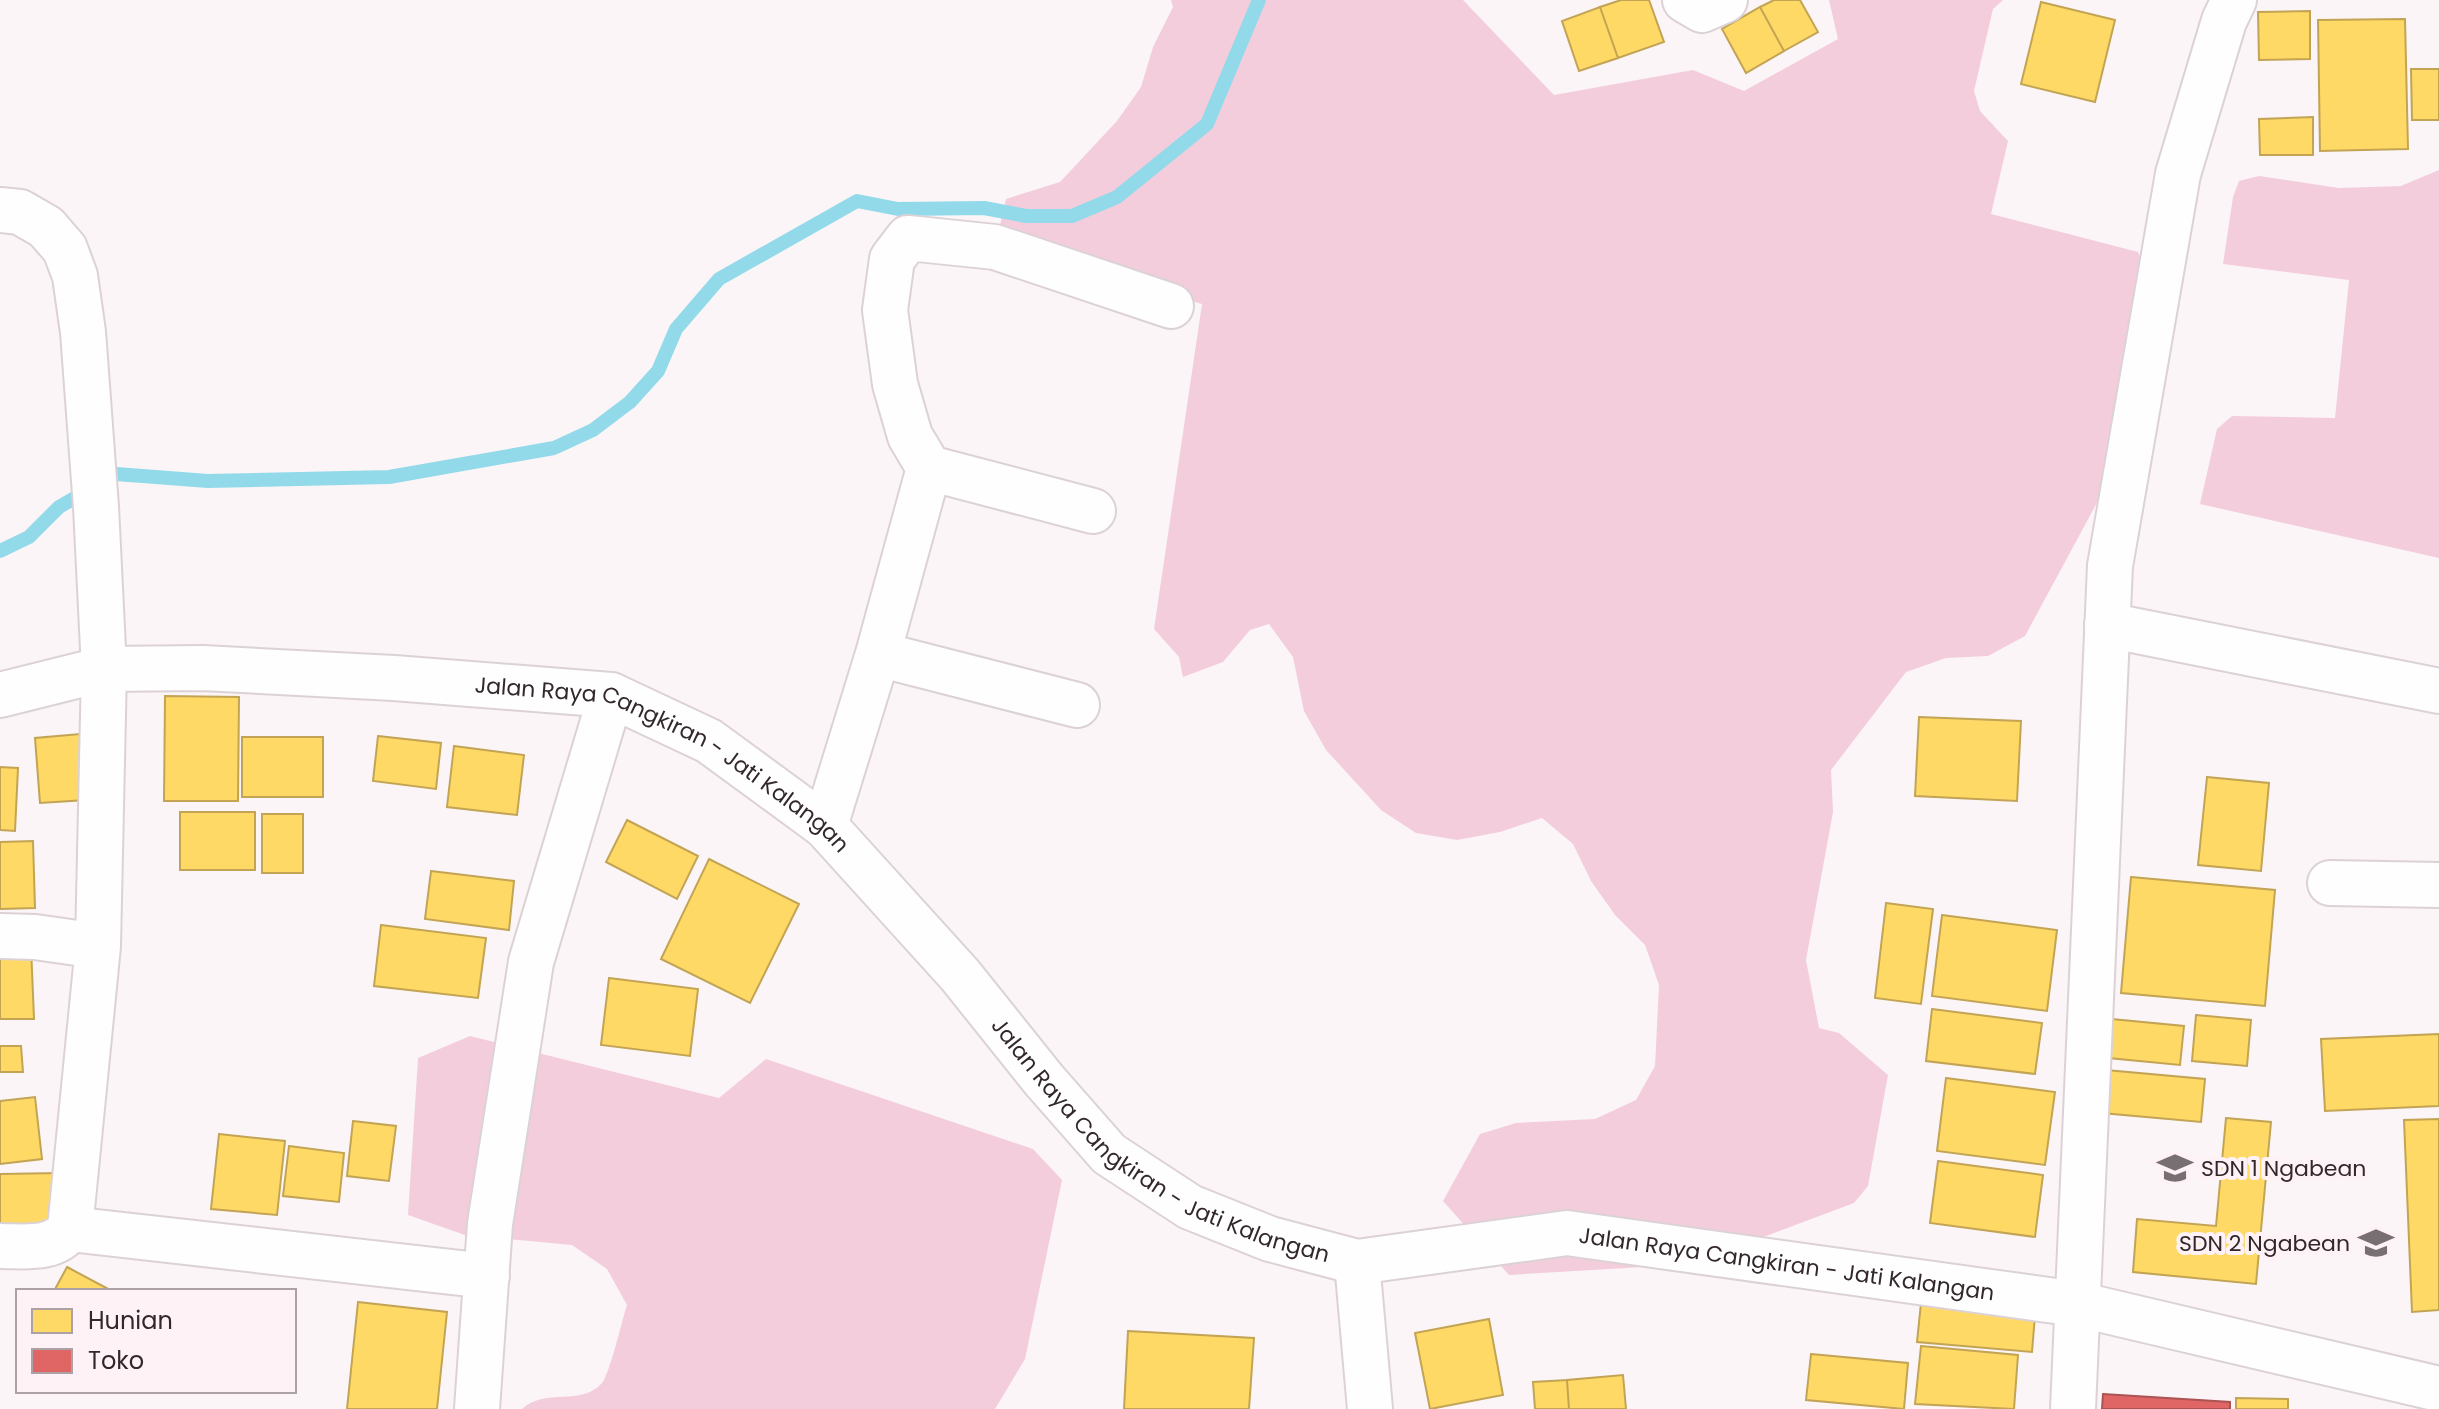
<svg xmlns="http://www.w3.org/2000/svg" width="2439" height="1409" font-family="Poppins,sans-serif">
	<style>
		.green { fill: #f4cddd }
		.homes { fill: #ffd966; stroke: #c2a454; stroke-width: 2 }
		.shops { fill: #e06666; stroke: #ac5354; stroke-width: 2 }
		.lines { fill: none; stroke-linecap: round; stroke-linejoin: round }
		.stream { stroke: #92daea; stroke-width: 14 }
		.minor-casing { stroke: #dcd2d6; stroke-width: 48 }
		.tertiary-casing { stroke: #dcd2d6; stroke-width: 48 }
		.minor { stroke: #fefefe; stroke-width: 44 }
		.tertiary { stroke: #fefefe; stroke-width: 44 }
		.labels { text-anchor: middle; stroke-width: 8; stroke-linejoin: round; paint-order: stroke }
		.street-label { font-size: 22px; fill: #32272b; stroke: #fef2f6 }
		.poi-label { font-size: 22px; fill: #32272b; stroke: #fef2f6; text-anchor: start }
	</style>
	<rect width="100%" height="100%" fill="#fbf5f7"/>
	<path class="green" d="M1171,0H1463L1554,95L1693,70L1744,91L1838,39L1829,0H2003L1993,9L1974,91L1980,111L2008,141L1991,214L2138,252L2145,270L2106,486L2025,636L1988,656L1946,658L1906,672L1831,770L1833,812L1806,960L1819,1028L1839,1033L1888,1075L1868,1186L1854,1203L1692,1264L1509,1275L1443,1201L1480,1134L1516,1123L1595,1119L1636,1100L1655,1066L1659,985L1645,945L1615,915L1591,881L1573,844L1542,818L1500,832L1457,840L1416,833L1381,810L1326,750L1304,711L1293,657L1269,624L1250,630L1223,662L1183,677L1179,657L1154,629L1202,304L995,247L1006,199L1060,182L1117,121L1141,87L1153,47L1173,7Z
		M2439,170V558L2200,504L2217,429L2232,416L2335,418L2349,280L2223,264L2233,197L2239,181L2259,176L2339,188L2401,186Z
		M470,1036L719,1098L766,1059L1033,1149L1062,1180L1025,1359L995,1409H522C546,1387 581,1407 602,1383C610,1373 622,1320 627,1305L607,1269L572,1245L465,1235L408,1215L418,1058Z"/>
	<path class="homes" d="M1621,0H1649L1664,42L1618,58L1600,7Z
		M1774,0H1800L1818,32L1784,51L1760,7Z
		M2041,2L2115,20L2095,102L2021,84Z
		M1600,7L1618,58L1579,71L1562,21Z
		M1760,7L1784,51L1746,73L1722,29Z
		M2310,11V59L2259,60L2258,12Z
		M2405,19L2408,149L2320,151L2318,20Z
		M2411,69H2439V120H2412Z
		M2313,117V155H2260L2259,119Z
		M165,696L239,697L238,801H164Z
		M1919,717L2021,721L2017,801L1915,796Z
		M80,734L86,800L40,803L35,738Z
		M378,736L441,743L436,789L373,781Z
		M242,737H323V797H242Z
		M454,746L524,755L517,815L447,807Z
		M0,767L18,768L15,831L0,830Z
		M2207,777L2269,783L2261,871L2198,865Z
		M180,812H255V870H180Z
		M262,814H303V873H262Z
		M627,820L698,856L677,899L606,862Z
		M33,841L35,908L0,909V842Z
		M709,859L799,904L750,1003L661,959Z
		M431,871L514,881L509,930L425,919Z
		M2131,877L2275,890L2265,1006L2121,993Z
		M1886,903L1933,909L1921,1004L1875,998Z
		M1942,915L2057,930L2047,1011L1932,996Z
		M381,925L486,938L478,998L374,986Z
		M31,946L34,1019H0V947Z
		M609,978L698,989L690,1056L601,1045Z
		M1932,1009L2042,1023L2035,1074L1926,1061Z
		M2196,1015L2251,1020L2247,1066L2192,1061Z
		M2101,1018L2184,1026L2180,1065L2098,1057Z
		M2439,1034V1106L2325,1111L2321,1039Z
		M0,1046H21L23,1072H0Z
		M2106,1070L2205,1079L2201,1122L2102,1113Z
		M1946,1078L2055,1092L2045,1165L1937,1151Z
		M35,1097L42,1159L0,1164V1101Z
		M2226,1118L2271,1122L2256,1284L2133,1272L2137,1219L2216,1226Z
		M2439,1119V1310L2412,1312L2404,1120Z
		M353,1121L396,1126L389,1181L347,1176Z
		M219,1134L285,1141L277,1215L211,1209Z
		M289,1146L344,1153L339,1202L283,1196Z
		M1938,1161L2043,1175L2035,1237L1930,1223Z
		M60,1173L62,1225L0,1227V1174Z
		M67,1267L112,1291H54Z
		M1922,1293L2036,1303L2032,1352L1917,1342Z
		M358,1302L447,1312L437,1409H347Z
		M1489,1319L1503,1395L1430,1409L1415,1333Z
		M1128,1331L1254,1338L1249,1409H1124Z
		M1921,1346L2018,1355L2014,1409L1915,1404Z
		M1811,1354L1908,1363L1904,1409L1806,1400Z
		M1623,1375L1626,1409H1569L1567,1380Z
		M1567,1380L1569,1409H1535L1533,1382Z
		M2236,1398L2288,1399V1409H2236Z"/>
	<path class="shops" d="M2103,1394L2230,1402V1409H2102Z"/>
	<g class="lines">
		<path class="stream" d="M0,551L29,537L59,507L116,474L208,481L389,477L554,448L593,430L630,402L658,371L676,329L719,279L857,201L898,209L984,208L1026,216H1072L1117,197L1207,124L1259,0"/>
		<g class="minor-casing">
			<path id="minor" d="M1685,0L1702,10L1725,0
				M0,210L20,212L46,227L65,249L75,276L83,332L96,507L104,669L98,946L70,1229C53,1251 26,1246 0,1246
				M929,468L1093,511
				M2107,625L2439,691
				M878,654L1077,705
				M825,826L878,654L929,468L910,436L895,384L885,310L892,259L908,238L995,247L1171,306
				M2330,883L2439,885
				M0,936L35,937L98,946
				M70,1229L487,1276
				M1357,1262L1370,1409
				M477,1409L490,1224L531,962L611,695"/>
		</g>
		<g class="tertiary-casing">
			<g id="tertiary">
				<path id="s1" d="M0,695L104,669L203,668L394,678L611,695L709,741L825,826L960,975L1044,1080L1109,1154L1190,1207L1270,1239L1357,1262L1567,1233L2077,1304L2439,1389"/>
				<path d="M2073,1409L2110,566L2178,174L2224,21L2234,0"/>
			</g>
		</g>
		<use href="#minor" class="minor"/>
		<use href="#tertiary" class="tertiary"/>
	</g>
	<defs>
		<g id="school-bare" transform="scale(2.76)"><path d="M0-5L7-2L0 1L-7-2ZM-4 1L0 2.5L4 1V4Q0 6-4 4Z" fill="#786f72" stroke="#fef2f6" stroke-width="2.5" paint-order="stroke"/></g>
	</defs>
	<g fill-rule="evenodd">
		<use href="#school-bare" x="2175" y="1168"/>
		<use href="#school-bare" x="2376" y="1243"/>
	</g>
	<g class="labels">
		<g class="street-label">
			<text dy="8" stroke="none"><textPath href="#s1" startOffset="688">Jalan Raya Cangkiran - Jati Kalangan</textPath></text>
			<text dy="8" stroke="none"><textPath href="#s1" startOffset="1336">Jalan Raya Cangkiran - Jati Kalangan</textPath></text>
			<text dy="8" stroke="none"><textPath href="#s1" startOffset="2008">Jalan Raya Cangkiran - Jati Kalangan</textPath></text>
		</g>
		<g class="poi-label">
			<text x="2201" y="1176">SDN 1 Ngabean</text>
			<text x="2350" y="1251" text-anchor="end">SDN 2 Ngabean</text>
		</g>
	</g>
	<rect x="16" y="1289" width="280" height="104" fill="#fef2f6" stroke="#aca1a5" stroke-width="2"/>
	<rect x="32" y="1309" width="40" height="24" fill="#ffd966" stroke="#aca1a5" stroke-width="2"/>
	<text x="88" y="1329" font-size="24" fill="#32272b">Hunian</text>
	<rect x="32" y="1349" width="40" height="24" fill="#e06666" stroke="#aca1a5" stroke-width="2"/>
	<text x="88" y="1369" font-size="24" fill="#32272b">Toko</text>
</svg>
